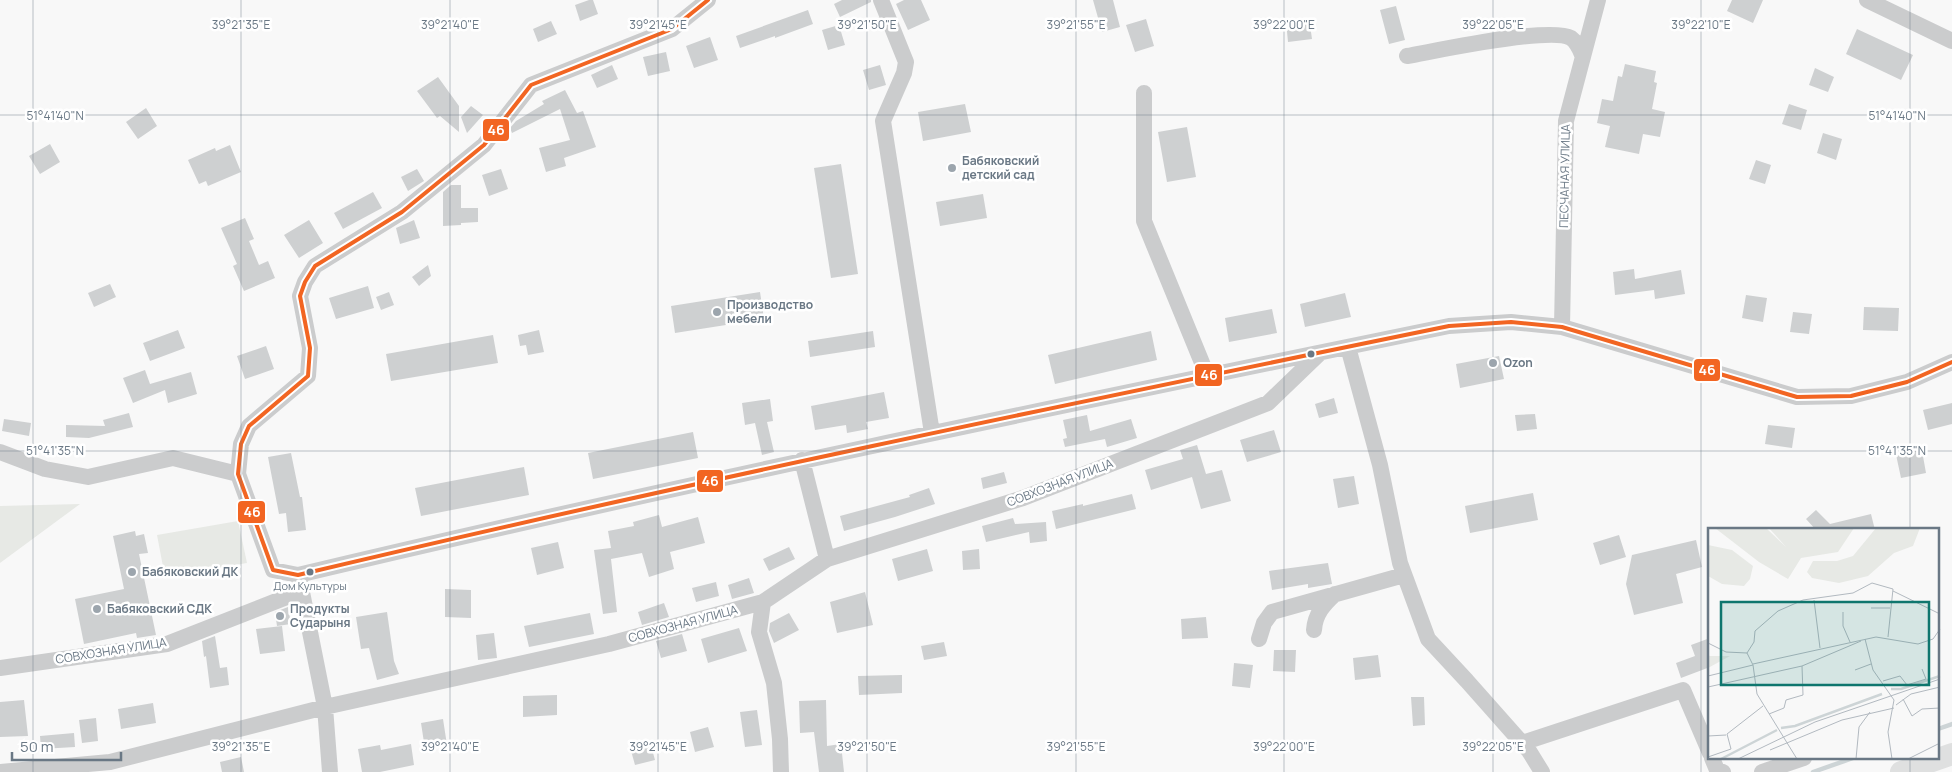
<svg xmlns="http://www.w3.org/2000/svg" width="1952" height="772" font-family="Manrope,sans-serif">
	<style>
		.green { fill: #e7e9e5 }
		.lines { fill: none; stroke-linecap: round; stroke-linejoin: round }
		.stream { stroke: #cdd4d6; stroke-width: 4.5 }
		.building { fill: #ced0d1 }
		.minor { stroke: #cbcccd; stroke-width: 16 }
		.highway { stroke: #dfe0e0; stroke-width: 22 }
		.bus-1-casing { stroke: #fff; stroke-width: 8 }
		.bus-1 { stroke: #f26522; stroke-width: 4 }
		.ticks { fill: none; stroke: #6a7885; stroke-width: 1; stroke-opacity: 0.45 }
		.poi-dot { fill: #9ca5ad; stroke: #fff; stroke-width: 2 }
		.bus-dot { fill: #6a7885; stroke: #fff; stroke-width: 2 }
		.labels { text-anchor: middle; stroke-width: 5; stroke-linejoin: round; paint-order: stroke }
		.bus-label { font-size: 11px; fill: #6a7885; stroke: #fff }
		.poi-label { font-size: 12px; font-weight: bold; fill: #6a7885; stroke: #fff; text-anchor: start }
		.street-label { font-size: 12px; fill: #6a7885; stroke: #fff }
		.inset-river { fill: none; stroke: #cdd4d6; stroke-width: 2.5 }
		.inset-road { fill: none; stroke: #b2b9c0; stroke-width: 1 }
		.view { fill: #0f766e; fill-opacity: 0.15; stroke: #0f766e; stroke-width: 2.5 }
		.inset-edge { fill: none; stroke: #6a7885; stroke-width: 2.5 }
		.ticks-label { font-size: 12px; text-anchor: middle; fill: #6a7885; stroke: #fff; stroke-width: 5; stroke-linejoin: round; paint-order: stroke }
		.line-badge { stroke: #fff; stroke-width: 2 }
		.badge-label { font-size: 14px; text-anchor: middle; font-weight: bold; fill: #fff }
	</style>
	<rect width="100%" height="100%" fill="#f8f8f8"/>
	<path class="green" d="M80,504L0,563V506Z
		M238,521L247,563L165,577L157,535Z"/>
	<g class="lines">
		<path class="stream" d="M1938,729L1952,724
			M1813,772L1853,758"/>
	</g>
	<path class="building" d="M589,0H593L598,14L580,21L575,5Z
		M842,0H871V2L840,17L834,4Z
		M904,0H921L930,20L908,30L896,4Z
		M1093,0H1113L1120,27L1102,32Z
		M1732,0H1763L1753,23L1727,11Z
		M1396,6L1405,40L1389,44L1380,10Z
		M808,10L813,24L775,38V36L740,48L736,36Z
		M1309,18L1312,39L1288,42L1286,21Z
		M1146,19L1154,46L1135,52L1126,25Z
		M551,21L557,34L538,42L533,29Z
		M839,25L845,45L828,50L822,30Z
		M1857,29L1913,55L1901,80L1846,54Z
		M710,37L718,60L694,68L686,46Z
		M666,52L670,71L648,76L643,57Z
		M1625,64L1656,71L1654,82L1657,83L1652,109L1665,112L1660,137L1643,134L1639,154L1605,147L1610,126L1597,123L1602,99L1613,101L1618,76L1622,77Z
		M612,65L618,79L597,88L591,75Z
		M880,65L886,85L869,90L863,70Z
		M1815,68L1834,77L1828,92L1809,85Z
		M438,77L459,106V132L440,116L437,118L417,91Z
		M565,90L577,113L583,111L596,147L564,158L566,166L546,172L539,148L570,140L560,109L512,133L510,128L516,121L544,104L542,101Z
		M965,104L971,132L923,141L918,112Z
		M1789,104L1807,110L1801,130L1782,124Z
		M471,106L483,115L467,133L461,117Z
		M146,108L157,126L138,139L126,122Z
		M1187,127L1196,177L1167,182L1158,132Z
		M1823,133L1842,139L1836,160L1817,153Z
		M50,144L60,162L40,174L29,156Z
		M230,145L241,172L208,186L206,181L199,184L188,160L215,148L216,151Z
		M1756,160L1771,165L1765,184L1749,179Z
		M841,164L858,274L831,278L814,168Z
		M417,169L424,181L408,191L401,177Z
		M501,169L508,189L489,196L482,175Z
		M451,185H461V208H478V222L461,223V225L443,226V192Z
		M373,192L382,208L343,229L334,213Z
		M983,194L987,218L940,226L936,202Z
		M245,218L254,239L249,241L259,265L268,261L275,278L244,291L233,266L237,264L221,228Z
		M309,220L323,243L299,258L284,235Z
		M414,220L420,238L400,244L396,228Z
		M428,265L431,276L419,286L412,277Z
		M1634,269L1635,279L1681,270L1685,294L1655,299L1654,290L1615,295L1613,272Z
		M110,284L116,297L94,307L88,293Z
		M368,286L374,308L336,319L329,298Z
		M389,292L394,305L381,310L376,297Z
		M760,292L764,319L675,333L671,306Z
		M1345,293L1351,317L1305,327L1300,304Z
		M1746,295L1767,298L1763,322L1742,318Z
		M1864,307L1899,308L1898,331L1863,330Z
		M1272,309L1277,333L1229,342L1225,318Z
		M1793,312L1812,314L1809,334L1790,332Z
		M178,330L185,348L150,361L143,343Z
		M539,330L544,352L528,355L526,345L520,346L518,335Z
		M873,331L875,347L810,357L808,341Z
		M1151,331L1157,360L1055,384L1048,355Z
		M493,335L498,363L391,381L386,354Z
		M266,346L274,369L245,379L237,356Z
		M1499,356L1504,379L1460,388L1456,364Z
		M145,370L150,384L191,372L197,394L168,403L165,390L133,403L123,378Z
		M884,392L889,418L866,422L868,429L847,433L846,425L815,430L811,406Z
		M1334,398L1338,413L1319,418L1315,404Z
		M770,399L773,421L767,422L774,452L762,455L755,423L745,425L742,403Z
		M1952,403V424L1928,430L1923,410Z
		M129,413L133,427L89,438L66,437V425L105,426L103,420Z
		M1535,414L1537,429L1517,431L1515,415Z
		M1087,415L1090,431L1131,419L1137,438L1107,447L1105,439L1065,447L1063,439L1067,438L1063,420Z
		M4,419L31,423L29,436L2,431Z
		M1768,425L1795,428L1792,448L1765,444Z
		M1274,430L1281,452L1247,462L1240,440Z
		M693,432L698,458L593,479L588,453Z
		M1197,445L1206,474L1222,470L1231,501L1201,509L1192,477L1151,490L1145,470L1183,459L1180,450Z
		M1921,445L1926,473L1901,478L1895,450Z
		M291,453L300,497H302L306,530L288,532L286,513L279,514L268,457Z
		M524,467L529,495L421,516L415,488Z
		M1004,472L1007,483L983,489L981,478Z
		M1354,476L1359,504L1338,508L1333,479Z
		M929,488L935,504L895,517L844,531L840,516L910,497L909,495Z
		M1533,493L1538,520L1470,533L1465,506Z
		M1132,494L1136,509L1056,529L1052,511L1083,504V506Z
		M1816,510L1830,524L1871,514L1875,530H1816L1806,519Z
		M659,515L662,527L698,517L705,543L670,552L674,569L649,577L642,553L611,559L617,612L603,614L594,550L611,548L608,531L634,526L633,522Z
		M1013,518L1015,524L1046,522L1047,541L1030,543L1029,532L986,542L982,526Z
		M135,531L136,536L144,534L148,553L139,554L156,635L137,638L136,633L84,644L75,599L124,589L113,536Z
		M1619,535L1626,557L1600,565L1593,543Z
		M1696,540L1702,567L1676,574L1683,603L1634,615L1626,584L1632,555Z
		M558,542L564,568L537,575L531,548Z
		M789,547L795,559L769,571L763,559Z
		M927,549L933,571L898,581L892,559Z
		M979,549L980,569L963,570L962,551Z
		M1328,563L1332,584L1308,588V584L1272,590L1269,571Z
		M749,578L754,593L732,599L728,585Z
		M716,582L719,596L696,602L692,588Z
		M445,589L471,590V618L445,617Z
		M865,592L873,625L837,633L830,602Z
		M664,603L669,617L642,625L638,612Z
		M288,607L291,624L277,626L275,612Z
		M387,612L394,661L399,674L377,680L369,648L361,649L356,617Z
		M590,613L594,634L529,647L524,626Z
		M789,613L799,630L774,643L769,631L770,623Z
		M1206,617L1208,638L1182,639L1181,619Z
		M282,626L285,651L260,654L256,629Z
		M739,628L747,651L708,663L701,639Z
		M494,633L497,658L478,660L476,635Z
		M682,634L687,651L661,658L656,641Z
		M215,636L220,668L227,667L229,685L210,688L206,656L204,657L202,641Z
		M1710,638V667L1681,678L1676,663L1695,656L1691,645Z
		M944,642L947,656L924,660L921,646Z
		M1274,650H1296L1295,672L1273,671Z
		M1378,655L1381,677L1355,680L1353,658Z
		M1234,663L1253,665L1250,688L1232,686Z
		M902,675V693L859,695L858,676Z
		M557,695V715L523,717V696Z
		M1411,697H1424L1425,725L1413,726Z
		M24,700L28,736L0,737V702Z
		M826,700L827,746L841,744L844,772H819L814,732L800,733L799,701Z
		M153,703L156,723L121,729L118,709Z
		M757,710L762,745L745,747L740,712Z
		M96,718L98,741L82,743L79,720Z
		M443,719L447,745L425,749L421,723Z
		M708,727L714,747L695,752L690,732Z
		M74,733L75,747L41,749L40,736Z
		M650,742L655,760L635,765L630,747Z
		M411,744L414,765L380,772H362L358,749L380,745L381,750Z
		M241,757L244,772H222L220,762Z"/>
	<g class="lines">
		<path class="minor" d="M708,0L672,29L531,85L484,145L402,212L315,266L305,282L300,296L310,348L308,376L249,426L241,444L238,474L273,570L298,575C680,484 1064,405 1449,326L1511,322L1562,327L1797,397L1851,396L1907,382L1952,362
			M881,0L906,62L904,73L883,121L932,433
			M1867,0L1952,41
			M1407,56C1436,51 1550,26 1571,38C1578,43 1580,50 1583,57
			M1144,93V221L1207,375
			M1562,327L1566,121L1598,0
			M1348,347L1380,465L1400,563L1428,639L1467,681L1529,751L1542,772
			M0,452L45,469L88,477L173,458L238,474
			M802,460L827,559
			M300,582L325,707L330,772
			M763,602L759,632L774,683L780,739L781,772
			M1314,630C1315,614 1324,604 1335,594
			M1259,639L1264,623L1272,612L1404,575
			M0,668L167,644L302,591
			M1522,743L1683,690L1710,753
			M1712,758L1717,770L1723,772
			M0,772L110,762L325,707L609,644L763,602L827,559L1023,498L1268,403L1320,353
			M1762,772L1804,758"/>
		<path class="highway" d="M1901,772L1952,754"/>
		<g class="bus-1-casing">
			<path id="bus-1" d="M708,0L672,29L531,85L484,145L402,212L315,266L305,282L300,296L310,348L308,376L249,426L241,444L238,474L273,570L298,575C680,484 1064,405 1449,326L1511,322L1562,327L1797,397L1851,396L1907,382L1952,362"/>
		</g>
		<use href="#bus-1" class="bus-1"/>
	</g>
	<path class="ticks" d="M33,0V772M241,0V772M450,0V772M658,0V772M867,0V772M1076,0V772M1284,0V772M1493,0V772M1701,0V772M1910,0V530M0,115H1952M0,451H1952M1910,758V772"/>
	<g class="poi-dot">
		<circle cx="952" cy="168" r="5"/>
		<circle cx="717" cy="312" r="5"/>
		<circle cx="1493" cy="363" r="5"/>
		<circle cx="132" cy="572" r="5"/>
		<circle cx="97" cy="609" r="5"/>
		<circle cx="280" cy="616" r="5"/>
	</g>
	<g class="bus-dot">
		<circle cx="1311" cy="354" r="4.5"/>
		<circle cx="310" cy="572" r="4.5"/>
	</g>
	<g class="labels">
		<g class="bus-label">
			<text x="310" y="590">Дом Культуры</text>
		</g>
		<g class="poi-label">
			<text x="962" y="165">Бабяковский<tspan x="962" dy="14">детский сад</tspan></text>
			<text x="727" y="309">Производство<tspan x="727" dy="14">мебели</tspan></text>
			<text x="1503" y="367">Ozon</text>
			<text x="142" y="576">Бабяковский ДК</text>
			<text x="107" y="613">Бабяковский СДК</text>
			<text x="290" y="613">Продукты<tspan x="290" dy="14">Сударыня</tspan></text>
		</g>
		<g class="street-label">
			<text transform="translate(1565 176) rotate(-89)" y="4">ПЕСЧАНАЯ УЛИЦА</text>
			<text transform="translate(1060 483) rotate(-21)" y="4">СОВХОЗНАЯ УЛИЦА</text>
			<text transform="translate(683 624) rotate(-15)" y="4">СОВХОЗНАЯ УЛИЦА</text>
			<text transform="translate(111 651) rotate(-9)" y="4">СОВХОЗНАЯ УЛИЦА</text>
		</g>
	</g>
	<g transform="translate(1708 528)">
		<rect width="231" height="231" fill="#f8f8f8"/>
		<path d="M7,0H58L78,19L61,0H146L130,24L93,30L80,51L51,34ZM168,0H212L205,18L186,25L160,48L131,55L104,50L99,44L105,33H129L145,28ZM0,17L24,22L45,38L42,51L36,58L14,56L0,48ZM0,127L2,128H22L0,140Z" fill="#e7e9e5"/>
		<path class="inset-river" d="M183,161H193L232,148M73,200L87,198L174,166M13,231L69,202"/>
		<path class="inset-road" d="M185,63L232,86M106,72L112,120M163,80H182M135,84V98L142,114M157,111L165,142L186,172L180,204L184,231M0,115L18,124L39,125M39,125L46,114L47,103L70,83L95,72L145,65L164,55L185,61L180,109M39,125L45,137L49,166L89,231M45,136L168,109L210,116L225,111L232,101M147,142L163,136M0,148L45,137M175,153L192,148L199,157L218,151L214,141M0,159L94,138L153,113M195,171L204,188L214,181L232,180M188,177L203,166L232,159M61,186L76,180L78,172L95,167L94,138M0,208L18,207M62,222L134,192L186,180M0,229L23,221L19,206L55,178M30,231L107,194L232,151M148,231L151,199L162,184M200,231L232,215"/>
		<path class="view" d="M13,74H221V157H13Z"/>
		<rect width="231" height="231" class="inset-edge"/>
	</g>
	<g class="ticks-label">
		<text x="241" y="29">39°21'35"E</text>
		<text x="450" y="29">39°21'40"E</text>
		<text x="658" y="29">39°21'45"E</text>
		<text x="867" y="29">39°21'50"E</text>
		<text x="1076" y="29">39°21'55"E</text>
		<text x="1284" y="29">39°22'00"E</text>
		<text x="1493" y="29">39°22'05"E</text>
		<text x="1701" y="29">39°22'10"E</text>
		<text x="55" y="120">51°41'40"N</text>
		<text x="1897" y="120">51°41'40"N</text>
		<text x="55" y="455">51°41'35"N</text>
		<text x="1897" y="455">51°41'35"N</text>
		<text x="241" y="751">39°21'35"E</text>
		<text x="450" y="751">39°21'40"E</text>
		<text x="658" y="751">39°21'45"E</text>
		<text x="867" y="751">39°21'50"E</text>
		<text x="1076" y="751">39°21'55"E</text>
		<text x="1284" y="751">39°22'00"E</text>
		<text x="1493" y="751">39°22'05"E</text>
	</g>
	<g class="line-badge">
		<rect x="482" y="118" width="28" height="24" rx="5" fill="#f26522"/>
		<rect x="1693" y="358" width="28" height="24" rx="5" fill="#f26522"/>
		<rect x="1194" y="363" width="29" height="24" rx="5" fill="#f26522"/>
		<rect x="696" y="469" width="28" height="24" rx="5" fill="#f26522"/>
		<rect x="237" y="500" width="29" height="24" rx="5" fill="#f26522"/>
	</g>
	<g class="badge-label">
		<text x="496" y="135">46</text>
		<text x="1707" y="375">46</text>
		<text x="1209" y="380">46</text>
		<text x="710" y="486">46</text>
		<text x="252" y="517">46</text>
	</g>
	<path d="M12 752v8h109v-8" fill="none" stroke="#6a7885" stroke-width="2.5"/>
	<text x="20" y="752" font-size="15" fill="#6a7885" stroke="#ffffff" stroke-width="4" paint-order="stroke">50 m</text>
</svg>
